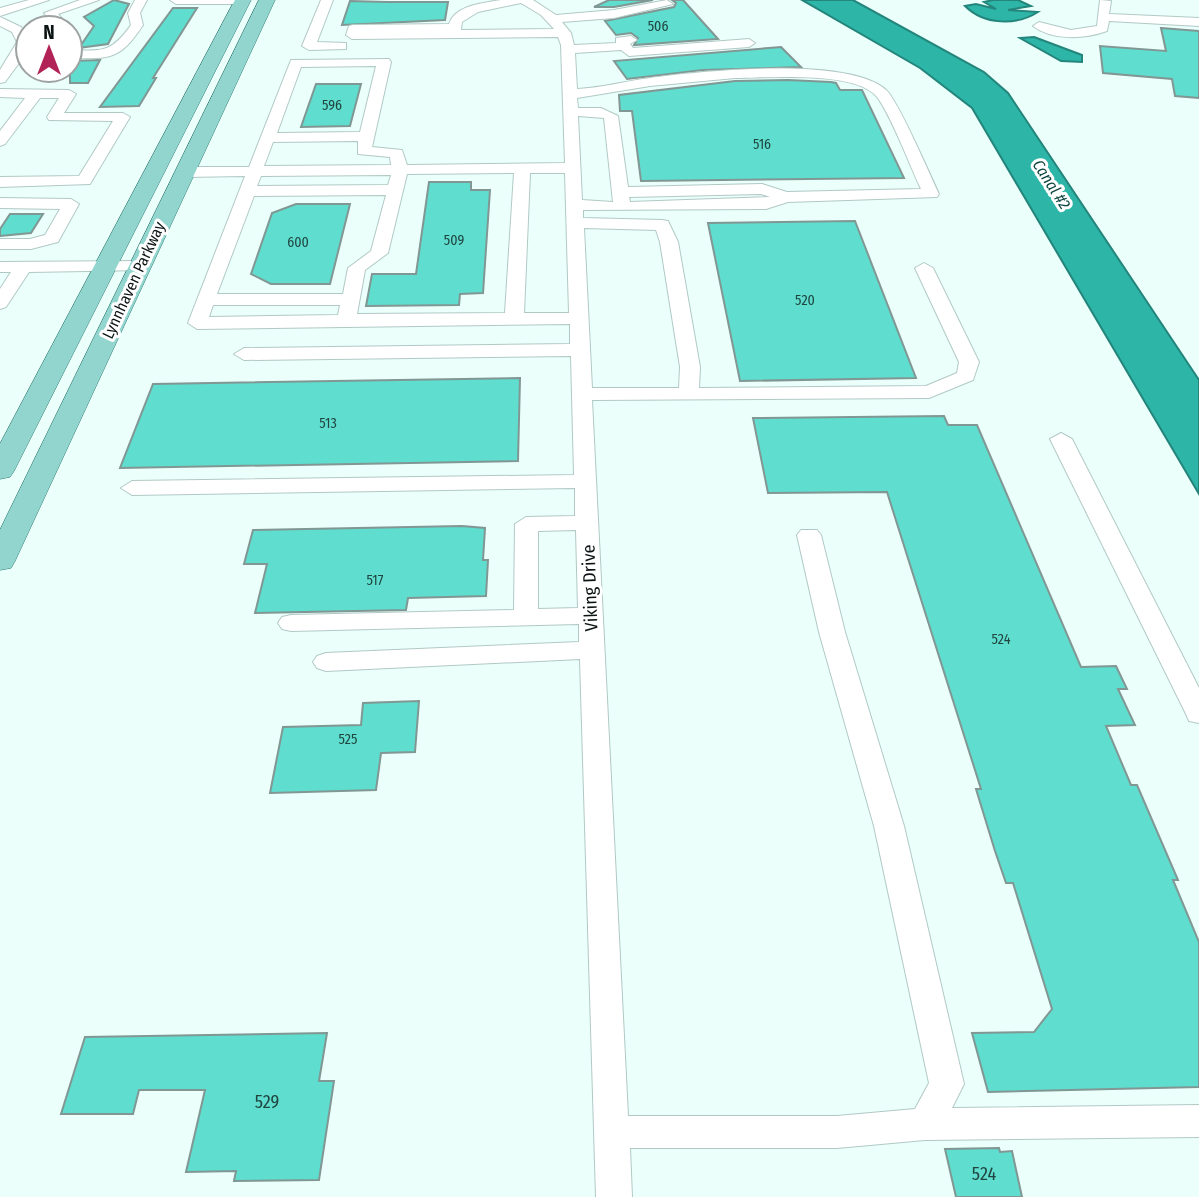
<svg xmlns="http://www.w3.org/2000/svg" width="1199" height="1197" font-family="'Fira Sans Condensed',sans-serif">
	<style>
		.water { fill: #2db5a7; stroke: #23857b; stroke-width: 2 }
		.building { fill: #5fddce; stroke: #809794; stroke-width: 2 }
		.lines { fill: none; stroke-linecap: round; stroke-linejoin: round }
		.minor-casing { stroke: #b1c9c5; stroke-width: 2 }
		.major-casing { stroke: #337f77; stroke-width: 1 }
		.minor { fill: #fff; fill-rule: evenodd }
		.major { fill: #91d5ce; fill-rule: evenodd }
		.labels { text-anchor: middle; stroke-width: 6; stroke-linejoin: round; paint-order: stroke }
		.number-label { font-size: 14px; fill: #204642 }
		.far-water-label { font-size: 16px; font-style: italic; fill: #0b453f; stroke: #fff }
		.far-street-label { font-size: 16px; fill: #0b1413; stroke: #fff }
		.street-label { font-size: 18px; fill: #0b1413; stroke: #fff }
		.near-number-label { font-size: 18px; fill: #204642 }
	</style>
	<rect width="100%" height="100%" fill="#ebfffb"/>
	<path class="water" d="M802,0H853L984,72L1008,93L1199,380V494L972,108L920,68Z
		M993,0H1018L1031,6L1008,10L1038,12C1016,26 984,25 965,6L976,4L996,9L984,2Z
		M1034,37L1082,55V62L1061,61L1020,38Z"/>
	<path class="building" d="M114,0L129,4L108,44L79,48L94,26L84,17Z
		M609,0H653L614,7H594Z
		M672,0H683L718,39L634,45L638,38L631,33L616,35L605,21L674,7L676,3Z
		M350,1L387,2H448L445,20L342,25Z
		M173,8H197L153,78H156L139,106L100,107Z
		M1161,28L1199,31V98L1175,96L1172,79L1103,73L1100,46L1166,51Z
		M781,47L801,67L703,70L627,79L614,61Z
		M100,60L88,83H70V61Z
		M788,80L831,82L836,83L840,90H862L904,178L641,181L632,111H620L619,95L735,81Z
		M316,84H361L350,126L301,127Z
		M429,182H471V190H490L483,293L460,294L459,305L366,306L372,274H416Z
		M296,204H350L330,284H271L251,274L272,213Z
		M10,214H43L31,233L0,236V229Z
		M855,221L916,378L740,381L708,223Z
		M520,378L518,461L120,468L153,384Z
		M944,416L948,425H977L1081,667L1116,666L1127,689H1118L1135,725L1106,726L1131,785H1137L1178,880H1173L1199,942V1087L988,1092L972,1033L1034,1032L1052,1009L1013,883H1006L995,851L976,789H981L887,492L768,493L753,418Z
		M462,526L485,528L483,560H488L486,596L408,598L406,610L255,613L267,564H244L253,530Z
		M419,701L415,752L381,753L376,790L270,793L283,727L361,725L363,703Z
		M327,1033L319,1081H334L319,1180L234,1181L236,1171L186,1172L205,1090H139L133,1114H61L85,1037Z
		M999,1148L1000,1152L1012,1151L1022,1197H956L945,1149Z"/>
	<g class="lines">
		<g class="minor-casing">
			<path id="minor" d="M29,0H49L0,16V8Z
				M80,0H99L58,14L70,28H57L44,13Z
				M135,0H147L140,13L143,25C120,60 110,59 70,58V50C103,51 111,53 131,25L128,13Z
				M170,0H249L243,4H176Z
				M321,0H333L317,42L346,43V49L309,50L302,46Z
				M501,0H533L556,15L614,10L667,0L673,4L614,18L562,22L571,33L574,45L616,43V38L631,36L637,40L630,44L633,48L749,39L755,43L749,47L629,56L621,50L575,53L577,89C602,88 626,81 650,78C700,71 849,56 886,90C898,100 930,175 939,194L937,197L788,202L766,209L583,210V218L662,220L668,221L678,242L700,367L699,388L926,386L957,373L959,362L915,268L924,263L933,268L979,362L973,380L929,398L592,400L628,1116H837L915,1109L929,1083L874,826L819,632L797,535L801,530H817L821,535L845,632L904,826L964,1084L952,1108L1199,1105V1137L925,1140L837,1148H630L632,1197H596L580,659L326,671L317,668L313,662L317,656L326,653L579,642V624L291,631L282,629L278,623L282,617L291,615L514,610L515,524L526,517L575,516V488L132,495L121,488L132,481L574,475L571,356L244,360L234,354L244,348L570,344V324L197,329L188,323L245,176L185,177L177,172L185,167H249L291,60L389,59L391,62L372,147L402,150L407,165L565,163L561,45L558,37L352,39L346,35L349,26L353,25L449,24C455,5 484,3 501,0ZM521,3L541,15L554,29L461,30L462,22L478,12ZM376,66L360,132L277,133L301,67ZM735,78C766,78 856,70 877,97C891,115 910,166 921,189L787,192L762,184L628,187L618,116L601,108H578L577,98L650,86ZM578,116L604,118L613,202L582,200ZM358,141V154L390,157L391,165L264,166L273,142ZM514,173L505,313L357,314L365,270L388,253L407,174ZM530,173H565L569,313H524ZM391,175L388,185L257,186L261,176ZM761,194L770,197L630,202L629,197ZM386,195L371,251L348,268L343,294H217L254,196ZM584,228L656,230L660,242L680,367L679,388H592ZM213,305H340L338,315L209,317ZM576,530L578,608L538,609V531Z
				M1100,0L1111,1L1109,14L1199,18V26L1109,21L1107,31C1085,39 1052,41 1033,26L1039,22L1071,30L1097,26Z
				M0,17L21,27L28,39L25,55L5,82L0,83V70L17,42L12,32L0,26Z
				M0,89L69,90L76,94L64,113H123L130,117L90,184L0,187V177L79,176L113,121L49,120L47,117L59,98H40L5,144L0,146V131L25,98L0,97Z
				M0,198L71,199L79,204L58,242L31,249H0V239H30L45,235L60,209L0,208Z
				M140,261L146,262L149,266L146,270L29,272L6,307L0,309V289L11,272H0V262Z
				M1061,433L1072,439L1199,688V723L1189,721L1186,714L1050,439Z"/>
		</g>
		<g class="major-casing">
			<path id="major" d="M235,0H251L14,471L10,477L0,479V444Z
				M259,0H275L15,561L11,568L0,570V530Z"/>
		</g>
		<use href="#minor" class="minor"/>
		<use href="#major" class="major"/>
	</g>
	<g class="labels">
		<g class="number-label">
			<text x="658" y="31">506</text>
			<text x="332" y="110">596</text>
			<text x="762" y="149">516</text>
			<text x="454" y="245">509</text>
			<text x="298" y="247">600</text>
			<text x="805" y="305">520</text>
			<text x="328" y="428">513</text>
			<text x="375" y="585">517</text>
			<text x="1001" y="644">524</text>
			<text x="348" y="744">525</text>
		</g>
		<g class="far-water-label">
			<text transform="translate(1052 184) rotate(57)" y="6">Canal #2</text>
		</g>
		<g class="far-street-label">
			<text transform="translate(133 280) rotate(-65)" y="6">Lynnhaven Parkway</text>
		</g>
		<g class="street-label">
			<text transform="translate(590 588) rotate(-92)" y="6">Viking Drive</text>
		</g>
		<g class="near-number-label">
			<text x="267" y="1108">529</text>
			<text x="984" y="1180">524</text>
		</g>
	</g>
	<g transform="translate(49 49)"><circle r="33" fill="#ffffff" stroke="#9da1a1" stroke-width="2"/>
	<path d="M0-5L12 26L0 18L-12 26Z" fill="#b12257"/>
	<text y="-10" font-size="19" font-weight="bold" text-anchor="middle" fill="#0b1413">N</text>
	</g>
</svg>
